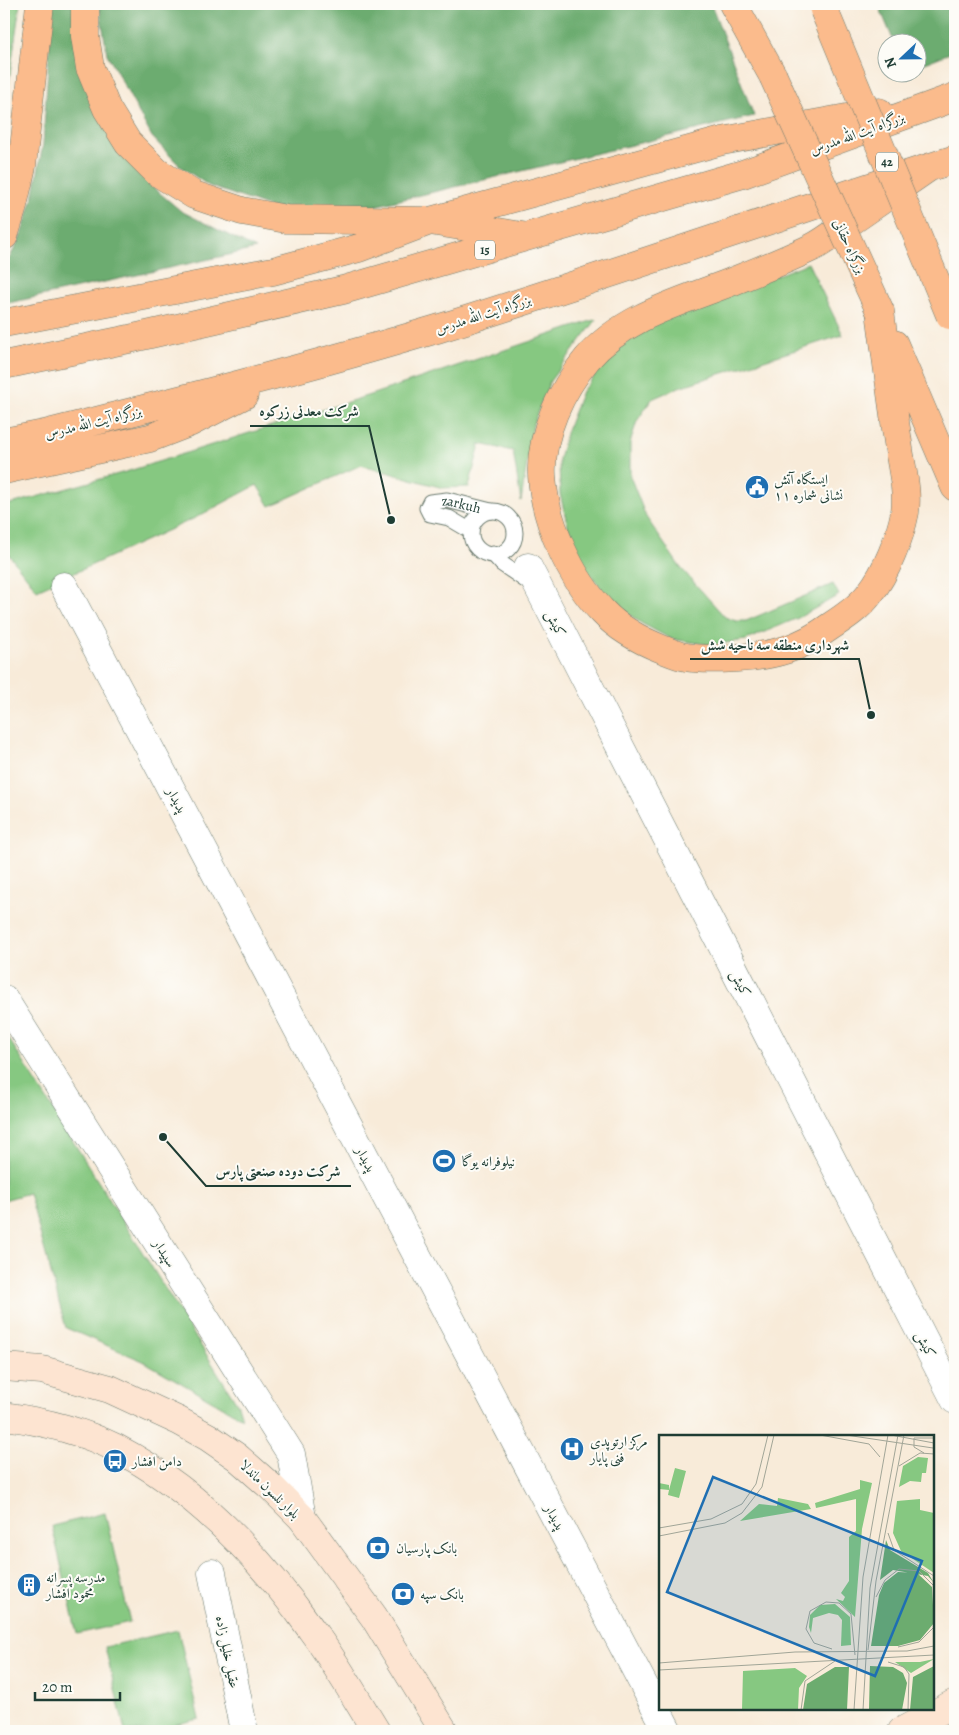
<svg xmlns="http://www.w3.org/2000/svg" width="959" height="1735" font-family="Alegreya,Amiri,serif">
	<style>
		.green { fill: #86c881; stroke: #52825a }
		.forest { fill: #6cac6f; stroke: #467452 }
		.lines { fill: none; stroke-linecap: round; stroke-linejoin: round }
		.lane-casing { stroke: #6b7a6e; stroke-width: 17 }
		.street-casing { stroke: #6b7a6e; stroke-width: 29 }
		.secondary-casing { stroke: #6b7a6e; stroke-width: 29 }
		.highway-casing { stroke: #6b7a6e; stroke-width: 29 }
		.lane { stroke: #fff; stroke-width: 15 }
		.street { stroke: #fff; stroke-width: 28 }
		.secondary { stroke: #fde4d1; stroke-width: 28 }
		.highway { stroke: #fbbb8c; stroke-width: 28 }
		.highway-bridge-casing { stroke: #6b7a6e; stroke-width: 29; stroke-linecap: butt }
		.highway-bridge { stroke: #fbbb8c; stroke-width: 28 }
		.labels { text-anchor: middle; stroke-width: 4; stroke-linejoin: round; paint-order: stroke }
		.shield { fill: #fdfcf7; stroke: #62766e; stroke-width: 1 }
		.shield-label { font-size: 12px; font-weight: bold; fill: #1f3d34 }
		.street-label { font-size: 14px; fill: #1f3d34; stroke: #fdfcf7 }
		.poi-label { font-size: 14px; fill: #1f3d34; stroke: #fdfcf7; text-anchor: start }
		.inset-road { fill: none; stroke: #a1a597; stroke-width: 1 }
		.view { fill: #1f6fb2; fill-opacity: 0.15; stroke: #1f6fb2; stroke-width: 2.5 }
		.inset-edge { fill: none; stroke: #1f3d34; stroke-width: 2.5 }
		.leader { fill: none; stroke: #1f3d34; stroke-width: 2 }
		.callout-dot { fill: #1f3d34; stroke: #fdfcf7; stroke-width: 2 }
		.callout-label { font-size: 15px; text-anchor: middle; font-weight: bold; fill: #1f3d34; stroke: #fdfcf7; stroke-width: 4; stroke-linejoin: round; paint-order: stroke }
	</style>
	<rect width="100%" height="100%" fill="#fdfcf7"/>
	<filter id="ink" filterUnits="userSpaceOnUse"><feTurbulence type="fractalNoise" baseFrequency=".02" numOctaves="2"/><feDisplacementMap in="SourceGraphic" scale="10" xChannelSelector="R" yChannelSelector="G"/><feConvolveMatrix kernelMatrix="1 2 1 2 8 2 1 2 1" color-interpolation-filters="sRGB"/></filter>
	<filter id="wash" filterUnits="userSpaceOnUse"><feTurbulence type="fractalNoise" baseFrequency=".0096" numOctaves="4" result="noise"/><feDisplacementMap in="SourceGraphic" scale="20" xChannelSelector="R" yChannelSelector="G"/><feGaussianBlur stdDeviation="1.12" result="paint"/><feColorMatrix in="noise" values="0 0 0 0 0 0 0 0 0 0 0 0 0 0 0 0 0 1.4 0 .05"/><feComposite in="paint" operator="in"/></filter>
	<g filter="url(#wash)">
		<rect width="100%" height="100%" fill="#f8ebd9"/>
		<path class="green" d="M4,4H20L4,117Z
			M808,263L843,335L679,387L652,399L637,421L630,443V476L646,517L680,567L725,617L736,621H746L833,584L839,595L798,618L746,640L711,645L671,639L641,623L612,602L581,562L568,527L560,494L559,459L567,430L582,391L614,352L650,324Z
			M597,319L550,381L533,424L521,501L513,451L480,444L469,487L443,488L361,465L270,506L257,485L195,518L37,590L9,555H4V506L129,471L373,394Z
			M4,1031L238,1405L242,1418L143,1361L66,1328L29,1193L4,1200Z
			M105,1513L130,1622L77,1634L52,1526Z
			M178,1630L199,1719L146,1731H125L105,1647Z"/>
		<path class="forest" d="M52,4H74L129,159L148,183L181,211L256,249L4,304V265L10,257L20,238L33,198L43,144Z
			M99,4H711L754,116L366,208H272L209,186L180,166L152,137L107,54Z
			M878,4H955V51L917,66L916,42H894Z"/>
	</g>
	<g filter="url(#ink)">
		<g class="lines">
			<g class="lane-casing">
				<g id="lane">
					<circle cx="493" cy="533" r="22"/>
					<path id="s1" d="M471,531L449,518L430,514L427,508L430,502L447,500L491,511"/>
					<path d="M493,554L502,564L531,584"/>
				</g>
			</g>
			<g class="street-casing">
				<path id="street" d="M528,567L955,1400
					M64,586L668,1731
					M4,999L291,1454L302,1518
					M212,1573L244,1731"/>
			</g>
			<g class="secondary-casing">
				<path id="secondary" d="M4,1367L42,1370L110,1389L179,1421L208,1437L237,1457L270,1486L302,1518L374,1617L444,1731
					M4,1416C41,1421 82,1431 116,1448C195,1489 260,1557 311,1629C335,1661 355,1697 376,1731
					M902,1731L955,1703"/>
			</g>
			<g class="highway-casing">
				<path id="highway" d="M85,4V36L90,68L107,109L128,143L157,172L194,195L242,211L286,219L430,221L522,236
					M733,4L773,76
					M4,236L12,210L22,166L40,4
					M880,311C886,357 892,403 899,449C902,470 908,491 905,512C900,538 886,573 870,593C860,607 845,617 831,626C801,648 774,656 737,658C720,659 702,660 686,657C678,656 670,652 662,649C642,641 618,628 603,612C571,579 544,521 542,475C540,434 561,390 587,359C624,316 680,302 731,282C758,271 786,260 813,247C826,241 838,230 850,222C876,204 902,186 928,168
					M4,323L273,271L359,248L430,221L722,141L879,112
					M894,344L955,487
					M4,365L129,339L343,290L743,174L955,97
					M4,442L44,434C176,401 307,368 437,329C611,275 782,215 955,159
					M4,470L150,438L189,423L244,395"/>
			</g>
			<use href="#lane" class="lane"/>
			<use href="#street" class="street"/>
			<use href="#secondary" class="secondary"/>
			<use href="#highway" class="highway"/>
			<g class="highway-bridge-casing">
				<path id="highway-bridge" d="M824,10L950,315
					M773,76L880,311"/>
			</g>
			<use href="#highway-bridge" class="highway-bridge"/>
		</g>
	</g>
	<defs>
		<g id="civic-disc" transform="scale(1.25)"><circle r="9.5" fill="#1f6fb2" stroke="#fdfcf7"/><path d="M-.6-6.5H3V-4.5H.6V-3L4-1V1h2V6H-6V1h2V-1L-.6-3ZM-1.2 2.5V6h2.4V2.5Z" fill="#fff"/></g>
		<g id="stadium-disc" transform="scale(1.25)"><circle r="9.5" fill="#1f6fb2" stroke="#fdfcf7"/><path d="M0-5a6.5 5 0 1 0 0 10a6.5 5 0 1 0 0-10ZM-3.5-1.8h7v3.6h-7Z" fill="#fff"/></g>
		<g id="hospital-disc" transform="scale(1.25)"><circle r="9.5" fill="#1f6fb2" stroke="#fdfcf7"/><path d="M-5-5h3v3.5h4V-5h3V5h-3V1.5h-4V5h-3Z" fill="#fff"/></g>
		<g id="bus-disc" transform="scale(1.25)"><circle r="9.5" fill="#1f6fb2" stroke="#fdfcf7"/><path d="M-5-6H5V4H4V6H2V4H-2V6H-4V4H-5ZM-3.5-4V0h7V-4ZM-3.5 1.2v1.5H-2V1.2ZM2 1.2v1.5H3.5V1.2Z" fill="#fff"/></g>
		<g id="bank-disc" transform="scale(1.25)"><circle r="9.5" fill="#1f6fb2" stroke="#fdfcf7"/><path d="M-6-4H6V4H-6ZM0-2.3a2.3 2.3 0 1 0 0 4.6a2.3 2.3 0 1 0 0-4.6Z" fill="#fff"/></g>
		<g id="building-disc" transform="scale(1.25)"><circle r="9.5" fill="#1f6fb2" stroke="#fdfcf7"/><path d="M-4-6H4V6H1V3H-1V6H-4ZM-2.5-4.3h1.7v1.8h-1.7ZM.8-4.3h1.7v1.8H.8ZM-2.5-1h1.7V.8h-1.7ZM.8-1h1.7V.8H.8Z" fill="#fff"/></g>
	</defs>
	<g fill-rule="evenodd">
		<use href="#civic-disc" x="757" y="487"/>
		<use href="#stadium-disc" x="444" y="1161"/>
		<use href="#hospital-disc" x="572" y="1449"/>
		<use href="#bus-disc" x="115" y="1461"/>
		<use href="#bank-disc" x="378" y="1548"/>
		<use href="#building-disc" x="29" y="1585"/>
		<use href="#bank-disc" x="403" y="1594"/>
	</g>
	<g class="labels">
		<g class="shield">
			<rect x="876" y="152.5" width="22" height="19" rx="4"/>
			<rect x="475" y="240.5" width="20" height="19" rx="4"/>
		</g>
		<g class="shield-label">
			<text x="887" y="166">42</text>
			<text x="485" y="254">15</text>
		</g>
		<g class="street-label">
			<text transform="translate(857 133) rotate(-20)" y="5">بزرگراه آیت الله مدرس</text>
			<text transform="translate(850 246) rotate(65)" y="5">بزرگراه حقانی</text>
			<text transform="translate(483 314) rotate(-18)" y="5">بزرگراه آیت الله مدرس</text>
			<text transform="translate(93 422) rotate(-14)" y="5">بزرگراه آیت الله مدرس</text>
			<text dy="5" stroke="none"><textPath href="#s1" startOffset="90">zarkuh</textPath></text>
			<text transform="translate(556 623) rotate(63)" y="5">کیش</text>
			<text transform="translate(177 800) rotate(62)" y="5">پدیدار</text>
			<text transform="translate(741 983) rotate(63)" y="5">کیش</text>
			<text transform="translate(366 1159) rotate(62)" y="5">پدیدار</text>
			<text transform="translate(165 1253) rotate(58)" y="5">سپیدار</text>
			<text transform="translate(926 1344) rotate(63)" y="5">کیش</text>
			<text transform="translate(270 1489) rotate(44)" y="5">بلوار نلسون ماندلا</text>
			<text transform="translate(555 1517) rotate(62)" y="5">پدیدار</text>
			<text transform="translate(228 1652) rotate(79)" y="5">عقیل خلیل زاده</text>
		</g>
		<g class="poi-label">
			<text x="774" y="484">ایستگاه آتش<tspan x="774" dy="16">نشانی شماره ۱۱</tspan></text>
			<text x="462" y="1166">نیلوفرانه یوگا</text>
			<text x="590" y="1446">مرکز ارتوپدی<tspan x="590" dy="16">فنی پایار</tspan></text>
			<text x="132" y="1466">دامن افشار</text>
			<text x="396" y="1553">بانک پارسیان</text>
			<text x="46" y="1582">مدرسه پسرانه<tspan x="46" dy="16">محمود افشار</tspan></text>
			<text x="420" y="1599">بانک سپه</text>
		</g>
	</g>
	<g transform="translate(659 1435)">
		<rect width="275" height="275" fill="#f8ebd9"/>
		<path d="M259,22L269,23L267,38H263L262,47L251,46L240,52L244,31ZM16,33L27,36L20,63L9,60L10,55L0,54V48L10,50V55ZM201,45L213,48L203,94L196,182L177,164L184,166L186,162L182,158L190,146V102L197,96V64L157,73L156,68L201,54ZM119,63L149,69L152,74L81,86L100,69L118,71ZM261,64V75L275,78V138L242,116L234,98L238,66ZM176,169L191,182L192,210L182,211L183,185L179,180L170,178L154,183L152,198L150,192L151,180L161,170ZM275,224L252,238L236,227H261ZM136,233L148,241L140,253L139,275H83L84,236Z" fill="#86c881"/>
		<path d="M227,105L231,115L269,138L275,148L269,141L234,135L221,145ZM239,137L258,138L273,152L275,188L261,205L239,211H212L220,160L225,148ZM211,231L234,232L244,238L248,248L243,275H210ZM275,231V275H251L254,242ZM176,232H190L188,275H144L148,249Z" fill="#6cac6f"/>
		<path class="inset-road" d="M161,0L210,9L221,22M187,0L274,13M232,0L275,8M265,18L255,12V3H275M240,31L261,18L275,19M0,93L52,84L83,69L97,49L109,0M229,98L235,115L275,141M0,101L66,88L83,78L103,52L115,0M217,162L226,145L240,134L260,136L275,151M239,212L260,207L275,192M173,214L155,208L147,194L151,176L167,167L180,168L192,179L196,220M209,215L217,146L245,0M229,227L245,232L250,239L249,275M0,228L136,217L248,216L275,211M0,235L275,220M142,275L146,246L176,226M195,275L204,142L229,0M204,275L211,153L239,0"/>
		<path class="view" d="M54,42L263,126L216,241L8,157Z"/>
		<rect width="275" height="275" class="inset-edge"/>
	</g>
	<path class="leader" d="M391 520L369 426H250M871 715L859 659H690M163 1137L206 1186H351"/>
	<g class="callout-dot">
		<circle cx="391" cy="520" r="5"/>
		<circle cx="871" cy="715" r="5"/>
		<circle cx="163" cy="1137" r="5"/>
	</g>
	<g class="callout-label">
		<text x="309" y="416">شرکت معدنی زرکوه</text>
		<text x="775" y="650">شهرداری منطقه سه ناحیه شش</text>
		<text x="278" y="1176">شرکت دوده صنعتی پارس</text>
	</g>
	<rect width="959" height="1735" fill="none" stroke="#fdfcf7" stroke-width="20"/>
	<g transform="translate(902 58) rotate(248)"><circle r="24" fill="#fdfcf7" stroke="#a4b0a9"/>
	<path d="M0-4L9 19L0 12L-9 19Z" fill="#1f6fb2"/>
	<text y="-8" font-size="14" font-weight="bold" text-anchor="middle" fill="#1f3d34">N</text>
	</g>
	<path d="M35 1692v8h85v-8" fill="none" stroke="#1f3d34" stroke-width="2.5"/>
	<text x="42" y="1692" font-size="15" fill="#1f3d34" stroke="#fdfcf7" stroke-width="4" paint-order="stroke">20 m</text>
</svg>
